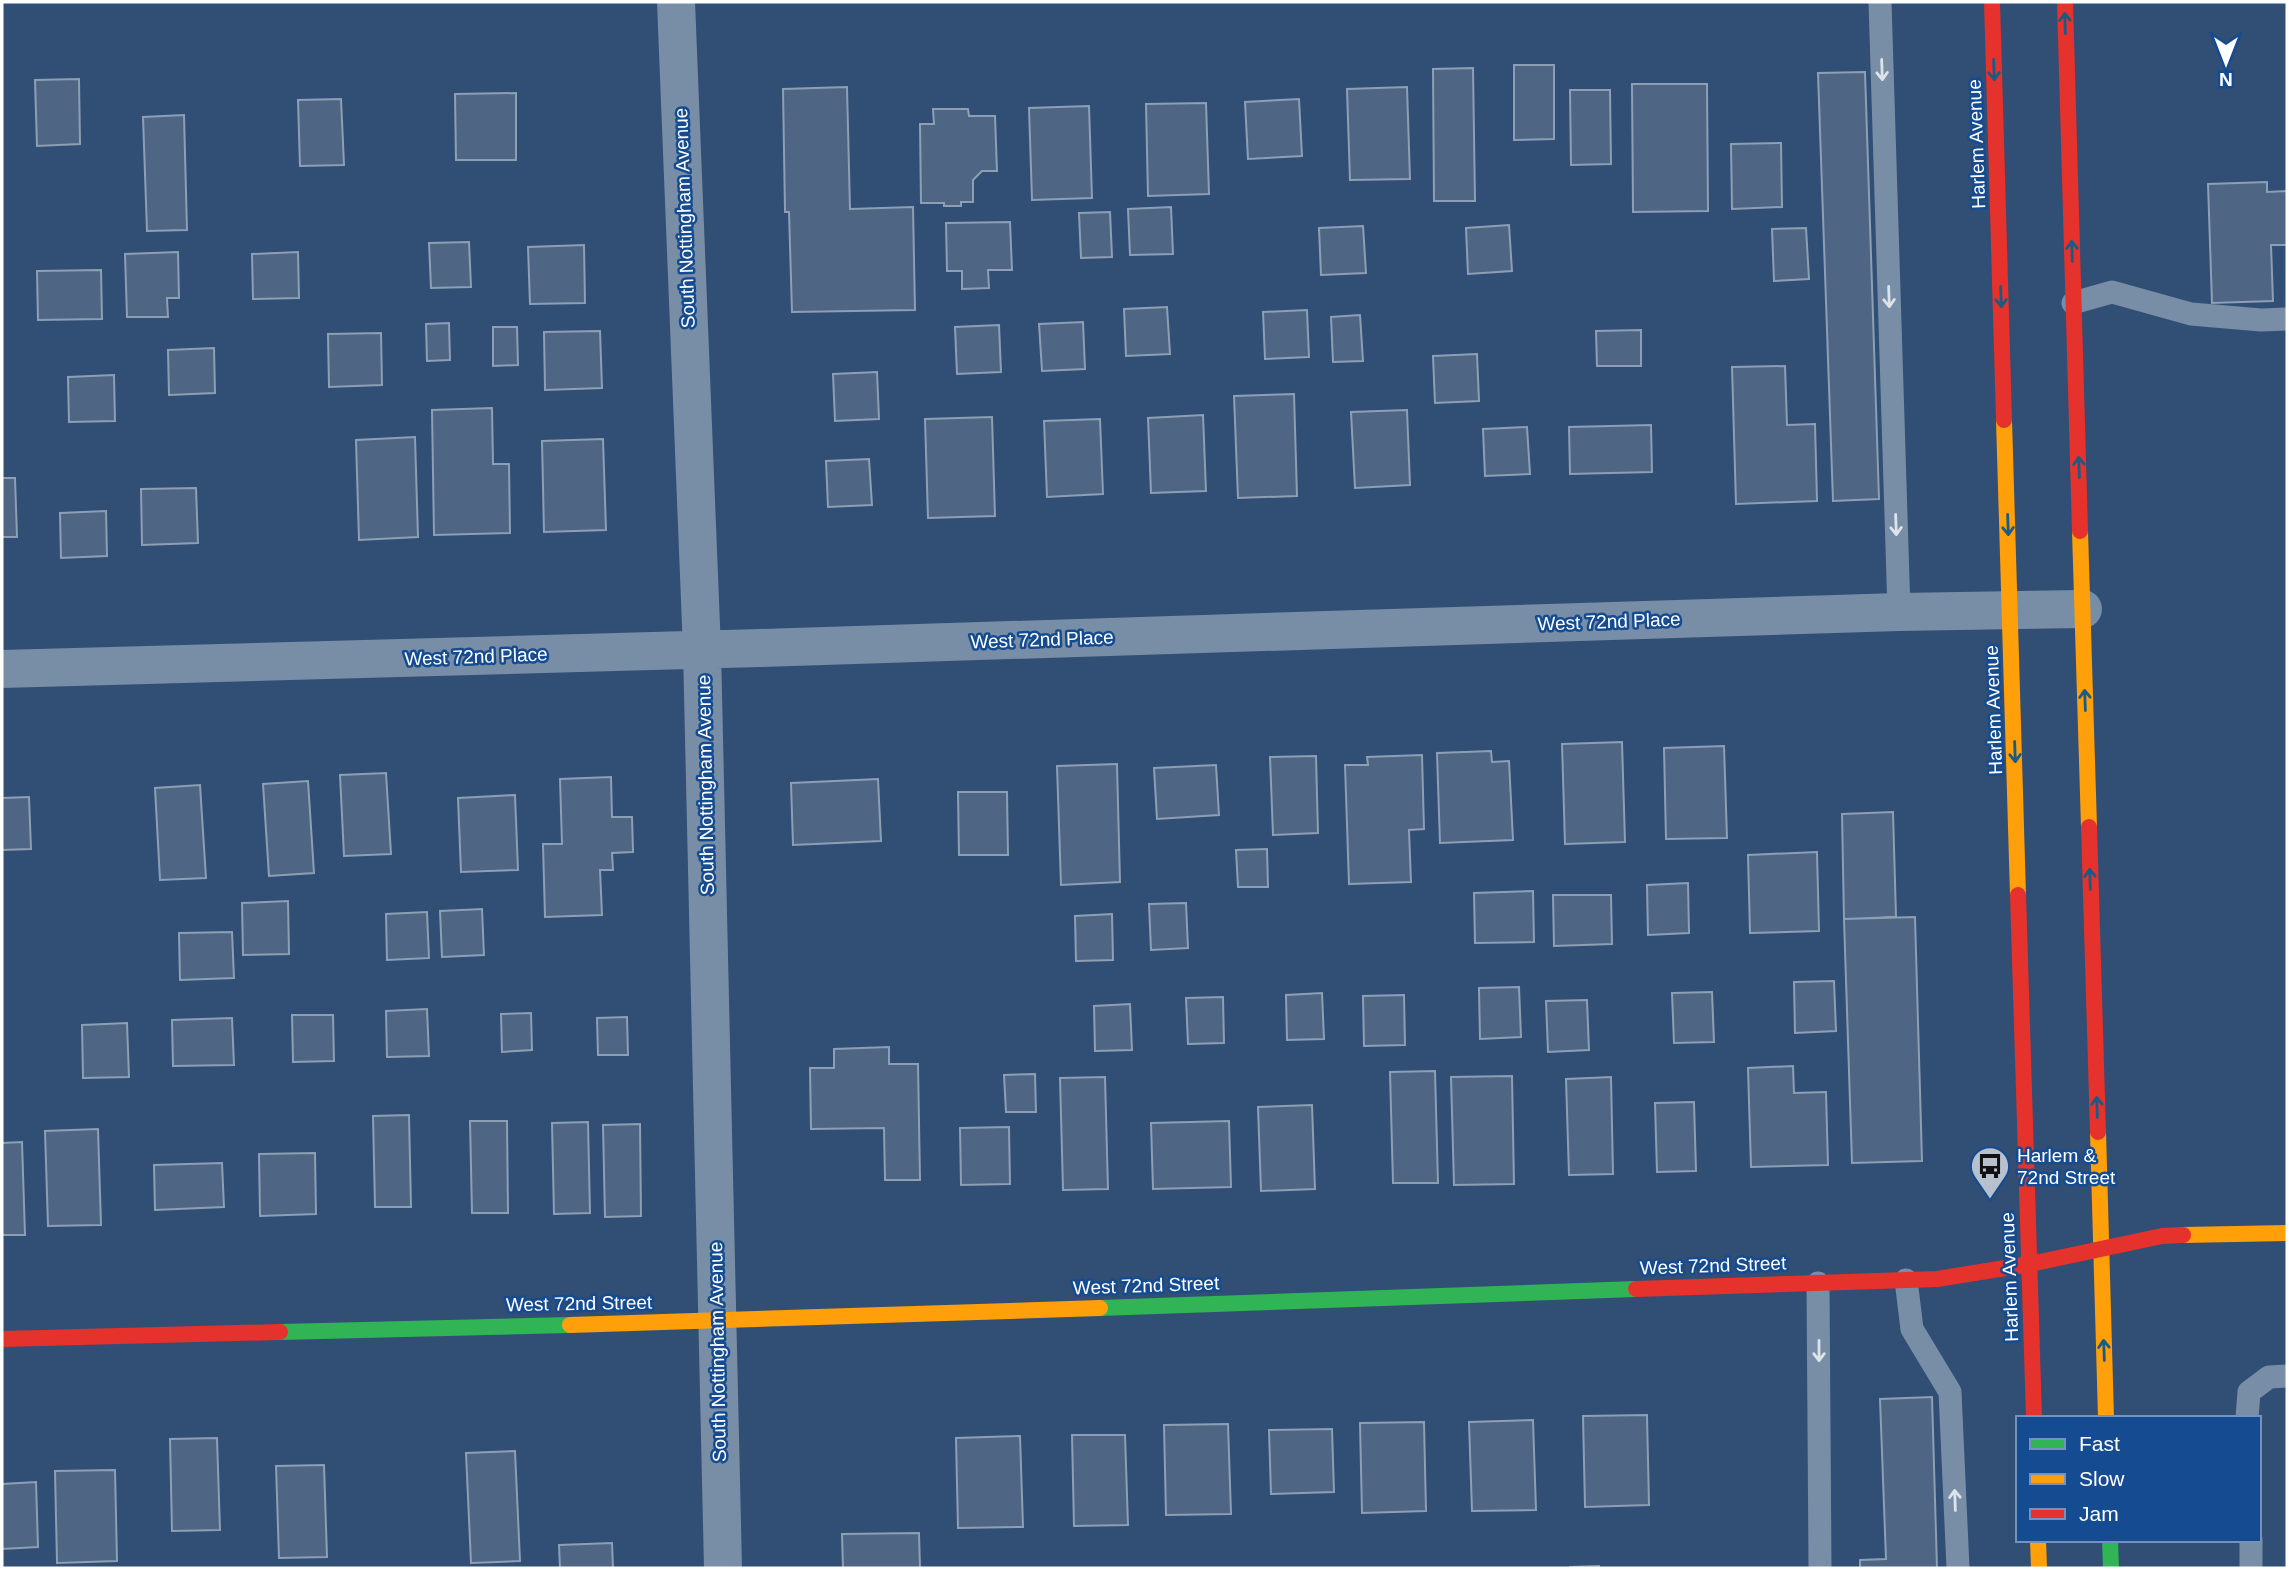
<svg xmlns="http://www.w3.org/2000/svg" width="2289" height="1570" font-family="Helvetica,sans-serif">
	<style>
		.building { fill: #4e6684; stroke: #8d9fb5; stroke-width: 2 }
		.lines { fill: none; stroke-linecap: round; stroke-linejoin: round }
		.lane { stroke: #788ea7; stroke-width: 23 }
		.street { stroke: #788ea7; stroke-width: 38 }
		.fast { stroke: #30b455; stroke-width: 16 }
		.slow { stroke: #ff9f0a; stroke-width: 16 }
		.jam { stroke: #e5322d; stroke-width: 16 }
		.oneway { stroke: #195b87 }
		.oneway2 { stroke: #dde3e9 }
		.labels { text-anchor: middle; stroke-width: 5; stroke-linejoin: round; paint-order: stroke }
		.street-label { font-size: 19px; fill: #fff; stroke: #154b90 }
		.poi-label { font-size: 19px; fill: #fff; stroke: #154b90; text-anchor: start }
	</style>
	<rect width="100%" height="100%" fill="#314e74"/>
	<path class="building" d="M1514,65H1554V139L1514,140Z
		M1473,68L1475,201H1434L1433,69Z
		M1865,72L1879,499L1833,501L1818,73Z
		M79,79L80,144L37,146L35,80Z
		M1632,84H1707L1708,211L1633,212Z
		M847,87L850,209L913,207L915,310L792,312L789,212H785L783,89Z
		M1407,87L1410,179L1350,180L1347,89Z
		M1570,90H1610L1611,164L1571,165Z
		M516,93V160H456L455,94Z
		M341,99L344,165L300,166L298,100Z
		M1299,99L1302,156L1248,159L1245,102Z
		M1206,103L1209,194L1148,196L1146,104Z
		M1089,106L1092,198L1032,200L1029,108Z
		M933,109H968L969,116H995L997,171H982L973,180V202H961V206H944V203H921L920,124H934Z
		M184,115L187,230L147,231L143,117Z
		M1781,143L1782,207L1732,209L1731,144Z
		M2267,182V192L2287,191V245H2271L2273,301L2212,303L2208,184Z
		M1171,207L1173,254L1130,255L1128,209Z
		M1110,212L1112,257L1081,258L1079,213Z
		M1010,222L1012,270H988L989,288L962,289V271H947L946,223Z
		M1509,225L1512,271L1468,274L1466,228Z
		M1363,226L1366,273L1321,275L1319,228Z
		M1806,228L1809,279L1774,281L1772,229Z
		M469,242L471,287L431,288L429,243Z
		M584,245L585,303L530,304L528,247Z
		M178,252L179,298H167L168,317H127L125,254Z
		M298,252L299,298L253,299L252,254Z
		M101,270L102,319L38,320L37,271Z
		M1167,307L1170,354L1126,356L1124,309Z
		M1307,310L1309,357L1265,359L1263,312Z
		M1360,315L1363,361L1333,362L1331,317Z
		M1083,322L1085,369L1042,371L1039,324Z
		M449,323L450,360L427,361L426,324Z
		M999,325L1001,372L957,374L955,327Z
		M493,327H517L518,365L493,366Z
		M1641,330V366H1597L1596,331Z
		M600,331L602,388L545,390L544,332Z
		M381,333L382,385L329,387L328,334Z
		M214,348L215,393L169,395L168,350Z
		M1477,354L1479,401L1435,403L1433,356Z
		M1785,366L1787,425L1815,424L1817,501L1736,504L1732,367Z
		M877,372L879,419L835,421L833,374Z
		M114,375L115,421L69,422L68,377Z
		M1294,394L1297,496L1238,498L1234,396Z
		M492,408L493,464H509L510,533L434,535L432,410Z
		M1407,410L1410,485L1355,488L1351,412Z
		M1203,415L1206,491L1151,493L1148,418Z
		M992,417L995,516L928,518L925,419Z
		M1100,419L1103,494L1047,497L1044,421Z
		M1651,425L1652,472L1570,474L1569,427Z
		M1527,427L1530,474L1485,476L1483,429Z
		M415,437L418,537L359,540L356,440Z
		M603,439L606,530L544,532L542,441Z
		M869,459L872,505L828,507L826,461Z
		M2,478H15L17,537H2Z
		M196,488L198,543L142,545L141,489Z
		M106,511L107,556L61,558L60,513Z
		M1622,742L1625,842L1565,844L1562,744Z
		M1724,746L1727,838L1666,839L1664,748Z
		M1491,751L1492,762L1509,761L1513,840L1440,843L1437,753Z
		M1422,755L1424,829L1409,830L1411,882L1349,884L1345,765H1368L1367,757Z
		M1316,756L1318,833L1273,835L1270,757Z
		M1117,764L1120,882L1061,885L1057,766Z
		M1216,765L1219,815L1157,819L1154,768Z
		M386,773L391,854L344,856L340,775Z
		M611,777L612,817H632L633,852L612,853L613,870H600L602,915L545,917L543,844H562L560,779Z
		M878,779L881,841L793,845L791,783Z
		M308,781L314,873L269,876L263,784Z
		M200,785L206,878L160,880L155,788Z
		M958,792H1007L1008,855H959Z
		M515,795L518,870L461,872L458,798Z
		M29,797L31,849L2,850V798Z
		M1893,812L1896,917L1844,919L1842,814Z
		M1267,849L1268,887H1238L1236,850Z
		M1817,852L1819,931L1750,933L1748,855Z
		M1688,883L1689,933L1648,935L1647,885Z
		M1533,891L1534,942L1475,943L1474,893Z
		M1553,895H1611L1612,944L1554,946Z
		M288,901L289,954L243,955L242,903Z
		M1186,903L1188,948L1151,950L1149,904Z
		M482,909L484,955L442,957L440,911Z
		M427,912L429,958L387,960L386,914Z
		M1112,914L1113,960L1076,961L1075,916Z
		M1915,917L1922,1161L1852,1163L1844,919Z
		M232,932L234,978L180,980L179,933Z
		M1834,981L1836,1031L1795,1033L1794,982Z
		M1519,987L1521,1037L1480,1039L1479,988Z
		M1712,992L1714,1042L1674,1043L1672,993Z
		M1322,993L1324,1039L1287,1040L1286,995Z
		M1404,995L1405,1045L1364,1046L1363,996Z
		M1223,997L1224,1043L1188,1044L1186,998Z
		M1587,1000L1589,1050L1548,1052L1546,1001Z
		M1130,1004L1132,1050L1095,1051L1094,1006Z
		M427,1009L429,1056L387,1057L386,1011Z
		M531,1013L532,1050L502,1052L501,1014Z
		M292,1015H333L334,1061L293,1062Z
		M627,1017L628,1055H598L597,1018Z
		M232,1018L234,1065L173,1066L172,1020Z
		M127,1023L129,1077L83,1078L82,1025Z
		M889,1047V1064H918L920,1180H885L884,1128L811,1129L810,1068H834V1049Z
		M1793,1066L1794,1093L1826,1092L1828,1165L1751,1167L1748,1068Z
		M1435,1071L1438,1183H1393L1390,1072Z
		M1035,1074L1036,1112H1006L1004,1075Z
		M1512,1076L1514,1184L1454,1185L1451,1077Z
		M1105,1077L1108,1189L1063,1190L1060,1078Z
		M1611,1077L1613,1174L1569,1175L1566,1079Z
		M1694,1102L1696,1171L1657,1172L1655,1103Z
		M1312,1105L1315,1189L1261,1191L1258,1107Z
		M409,1115L411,1207H375L373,1116Z
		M470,1121H507L508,1213H472Z
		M1229,1121L1231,1187L1153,1189L1151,1123Z
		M588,1122L590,1213L554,1214L552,1123Z
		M640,1124L641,1216L605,1217L603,1125Z
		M1009,1127L1010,1184L961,1185L960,1128Z
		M98,1129L101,1225L48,1226L45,1131Z
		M22,1142L25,1235H2V1143Z
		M315,1153L316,1214L260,1216L259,1154Z
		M222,1163L224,1207L155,1210L154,1165Z
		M1932,1397L1937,1568H1860V1560L1886,1559L1880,1399Z
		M1647,1415L1649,1505L1585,1507L1583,1416Z
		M1533,1420L1536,1510L1472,1511L1469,1422Z
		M1424,1422L1426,1511L1362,1513L1360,1423Z
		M1228,1424L1231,1514L1166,1515L1164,1425Z
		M1332,1429L1334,1492L1271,1494L1269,1430Z
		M1072,1435H1125L1128,1525L1074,1526Z
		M1020,1436L1023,1527L958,1528L956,1438Z
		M217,1438L220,1530L172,1531L170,1439Z
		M515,1451L520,1561L471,1563L466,1453Z
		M324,1465L327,1557L279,1558L276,1466Z
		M115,1470L117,1561L57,1563L55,1471Z
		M36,1482L38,1547L2,1549V1484Z
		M919,1533L920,1568H843L842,1534Z
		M612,1543L613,1568H560L559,1545Z
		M1599,1566V1568H1570V1567Z"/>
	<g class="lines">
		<path class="lane" d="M1880,2L1899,612
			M2073,303L2112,292L2191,314L2261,320L2287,319
			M1906,1280L1912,1329L1950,1392L1958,1568
			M1818,1283L1820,1568
			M2247,1418L2249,1392L2269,1377L2287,1376
			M2251,1540V1568"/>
		<path class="street" d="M676,2L702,650L723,1568
			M2,669L760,648L1899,612L2083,609"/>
		<path class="fast" d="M1100,1308L1636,1289
			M280,1332L570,1325
			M2110,1540L2111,1568"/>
		<path class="slow" d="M2004,420L2018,895
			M2080,531L2089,827
			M2098,1132L2106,1418
			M2183,1235L2287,1233
			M570,1325L1100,1308
			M2038,1540L2039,1568"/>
		<path class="jam" d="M1992,2L2004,420
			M2065,2L2080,531
			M2089,827L2098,1132
			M2018,895L2034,1418
			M1636,1289L1937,1279L2030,1264L2162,1236L2183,1235
			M2,1339L280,1332"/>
	</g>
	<defs><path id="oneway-shaft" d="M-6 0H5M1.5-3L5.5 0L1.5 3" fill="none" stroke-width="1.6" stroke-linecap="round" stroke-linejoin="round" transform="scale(1.75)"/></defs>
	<g class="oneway">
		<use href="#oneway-shaft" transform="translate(2065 23) rotate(-92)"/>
		<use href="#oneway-shaft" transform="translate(1994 70) rotate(88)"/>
		<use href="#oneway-shaft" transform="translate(2072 251) rotate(-92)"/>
		<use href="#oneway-shaft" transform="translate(2001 297) rotate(88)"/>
		<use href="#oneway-shaft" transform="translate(2079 467) rotate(-92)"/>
		<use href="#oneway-shaft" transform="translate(2008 525) rotate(88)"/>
		<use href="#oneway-shaft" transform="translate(2085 700) rotate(-92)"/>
		<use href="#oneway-shaft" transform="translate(2015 752) rotate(88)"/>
		<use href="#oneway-shaft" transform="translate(2090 879) rotate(-92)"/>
		<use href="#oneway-shaft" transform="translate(2097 1107) rotate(-92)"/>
		<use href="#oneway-shaft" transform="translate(2104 1350) rotate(-92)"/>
	</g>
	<g class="oneway2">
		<use href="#oneway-shaft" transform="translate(1882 70) rotate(88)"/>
		<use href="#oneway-shaft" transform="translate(1889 297) rotate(88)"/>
		<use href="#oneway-shaft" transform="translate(1896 525) rotate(88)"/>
		<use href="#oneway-shaft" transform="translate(1819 1351) rotate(90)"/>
		<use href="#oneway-shaft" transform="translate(1955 1500) rotate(-92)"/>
	</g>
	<defs>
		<g id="bus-pin" transform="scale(2.0125)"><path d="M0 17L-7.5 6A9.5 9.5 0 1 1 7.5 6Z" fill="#b7c1ce" stroke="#154b90"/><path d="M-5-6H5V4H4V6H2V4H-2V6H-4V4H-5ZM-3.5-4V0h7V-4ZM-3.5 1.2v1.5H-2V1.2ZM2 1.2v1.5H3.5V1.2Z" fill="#111"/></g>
	</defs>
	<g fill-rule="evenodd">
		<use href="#bus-pin" x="1990" y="1166"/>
	</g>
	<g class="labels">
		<g class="street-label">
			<text transform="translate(1976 144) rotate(-92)" y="7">Harlem Avenue</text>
			<text transform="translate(684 218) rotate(-92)" y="7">South Nottingham Avenue</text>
			<text transform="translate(1609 621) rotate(-2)" y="7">West 72nd Place</text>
			<text transform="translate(1042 639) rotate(-2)" y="7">West 72nd Place</text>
			<text transform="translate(476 656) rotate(-2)" y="7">West 72nd Place</text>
			<text transform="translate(1993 710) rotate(-92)" y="7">Harlem Avenue</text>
			<text transform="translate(705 785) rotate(-91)" y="7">South Nottingham Avenue</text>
			<text transform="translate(1713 1265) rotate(-2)" y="7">West 72nd Street</text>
			<text transform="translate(2009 1277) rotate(-92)" y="7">Harlem Avenue</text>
			<text transform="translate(1146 1285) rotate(-2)" y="7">West 72nd Street</text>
			<text transform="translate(579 1303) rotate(-1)" y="7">West 72nd Street</text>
			<text transform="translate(717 1352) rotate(-91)" y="7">South Nottingham Avenue</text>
		</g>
		<g class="poi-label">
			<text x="2017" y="1162">Harlem &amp;<tspan x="2017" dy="22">72nd Street</tspan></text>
		</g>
	</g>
	<rect width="2289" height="1570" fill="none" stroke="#ffffff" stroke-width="7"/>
	<rect x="2016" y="1416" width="245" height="126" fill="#154b90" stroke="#7393bc" stroke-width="2"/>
	<rect x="2030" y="1439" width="35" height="10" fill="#30b455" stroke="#7393bc" stroke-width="2"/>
	<text x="2079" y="1451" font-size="21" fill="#ffffff">Fast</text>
	<rect x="2030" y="1474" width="35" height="10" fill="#ff9f0a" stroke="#7393bc" stroke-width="2"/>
	<text x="2079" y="1486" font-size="21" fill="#ffffff">Slow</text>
	<rect x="2030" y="1509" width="35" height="10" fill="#e5322d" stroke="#7393bc" stroke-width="2"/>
	<text x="2079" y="1521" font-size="21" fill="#ffffff">Jam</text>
	<g transform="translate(2226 63) rotate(180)" stroke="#154b90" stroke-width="5" paint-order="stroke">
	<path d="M0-5L12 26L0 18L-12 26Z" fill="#ffffff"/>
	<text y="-10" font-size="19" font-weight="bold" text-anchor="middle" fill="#ffffff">N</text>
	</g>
</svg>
